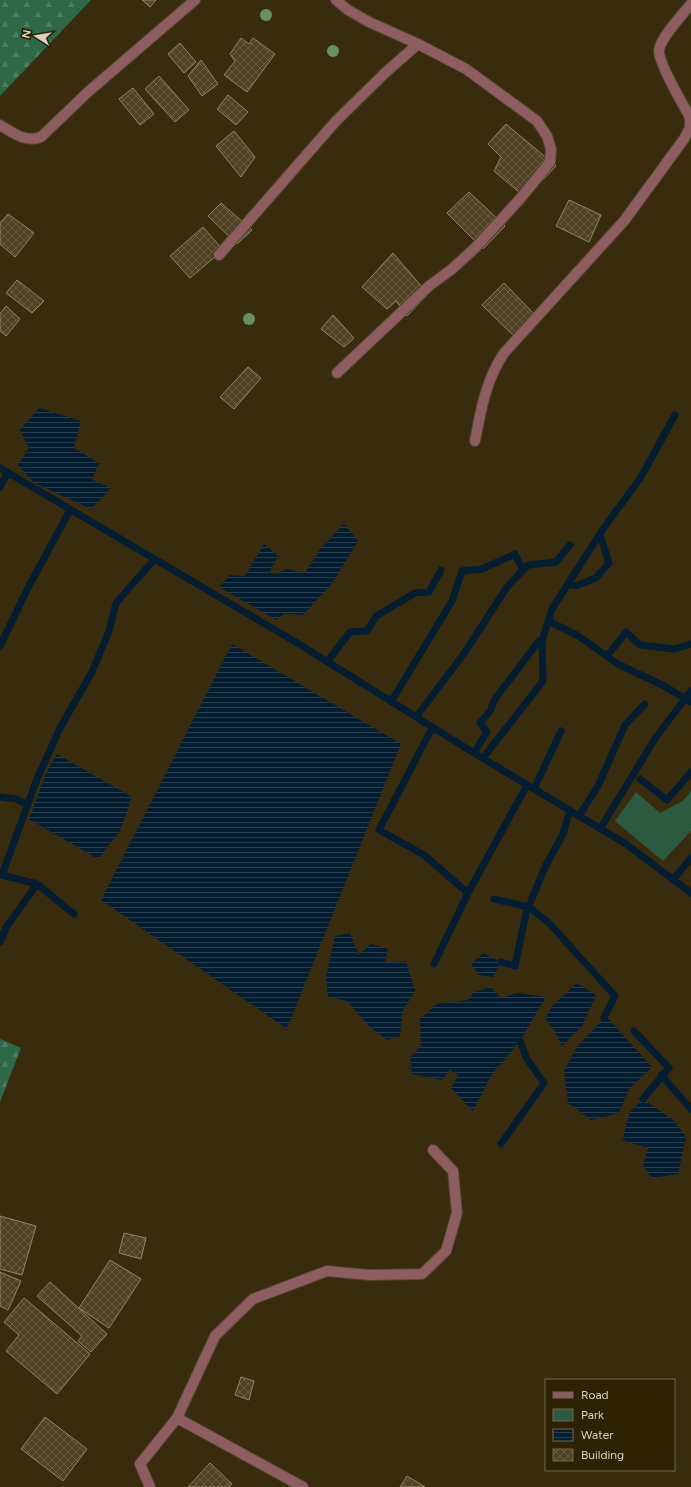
<svg xmlns="http://www.w3.org/2000/svg" width="691" height="1487" font-family="Figtree,sans-serif">
	<style>
		.green { fill: #2c5a40 }
		.forest { fill: url(#forest-firs) }
		.water { fill: url(#water-rules) }
		.lines { fill: none; stroke-linecap: round; stroke-linejoin: round }
		.stream { stroke: #041d31; stroke-width: 7 }
		.building { fill: url(#building-cross-hatch); stroke: #948466 }
		.minor-casing { stroke: #52462b; stroke-width: 12 }
		.minor { stroke: #8e5d61; stroke-width: 10 }
		.tree { fill: #679067 }
	</style>
	<defs>
		<pattern id="forest-firs" width="22" height="20" patternUnits="userSpaceOnUse"><rect width="22" height="20" fill="#2e6847"/><path d="M5 1l3.5 6h-7zM16 11l3.5 6h-7z" fill="#4c7d60"/></pattern>
		<pattern id="water-rules" width="6" height="5" patternUnits="userSpaceOnUse"><rect width="6" height="5" fill="#041d31"/><path d="M0 2.5h6" fill="none" stroke="#283d4d"/></pattern>
		<pattern id="building-cross-hatch" width="8" height="8" patternUnits="userSpaceOnUse"><rect width="8" height="8" fill="#4f4124"/><path d="M0 0l8 8M0 8l8-8" fill="none" stroke="#685b42"/></pattern>
	</defs>
	<rect width="100%" height="100%" fill="#382b0e"/>
	<path class="green" d="M691,791V831L663,861L615,821L636,792L660,813L684,800Z"/>
	<path class="forest" d="M0,0H91L0,96Z
		M0,1039L21,1048L0,1102Z"/>
	<path class="water" d="M39,408L81,421L74,448L99,463L92,480L111,488L91,509L33,482L18,465L29,448L20,430Z
		M344,524L358,541L333,582L303,615L285,613L276,620L219,587L230,575L245,576L264,544L278,556L269,573L275,574L287,569L305,573L321,548Z
		M232,644L401,744L287,1029L101,900Z
		M57,754L132,797L120,831L98,859L29,819L47,771Z
		M350,933L359,955L371,944L388,949L385,962L406,961L415,991L403,1010L400,1036L387,1040L368,1025L347,1001L328,997L326,977L335,936Z
		M483,953L501,962L493,977L479,975L471,964Z
		M577,983L596,995L582,1026L562,1046L554,1030L545,1019L553,1005Z
		M491,987L501,998L517,993L546,997L520,1041L491,1076L473,1111L451,1088L458,1075L450,1070L442,1080L412,1074L410,1057L421,1046L420,1019L437,1004L468,1000L474,992Z
		M606,1016L652,1067L629,1089L619,1113L591,1120L568,1103L564,1071L577,1047Z
		M643,1099L673,1120L686,1137L678,1174L652,1178L643,1165L648,1148L622,1140L630,1112Z"/>
	<g class="lines">
		<path class="stream" d="M0,468L299,644L474,753L626,844L691,893
			M0,487L8,472
			M569,584L576,586L596,578L609,563L600,535
			M548,621L577,635L618,664L664,686L691,702
			M0,646L28,588L70,510
			M607,656L626,632L640,645L674,649L691,644
			M327,662L350,632L367,631L376,616L415,593L429,592L441,570
			M391,702L452,601L462,571L482,569L515,554L523,570
			M416,717L463,655L507,587L528,565L556,562L570,545
			M432,728L379,830L424,855L468,893
			M474,753L487,732L480,723L490,711L495,699L539,641
			M483,758L543,681L542,641L552,609L603,529L641,477L675,415
			M640,779L667,800L691,772
			M534,789L561,731
			M0,797L16,799L27,804
			M579,816L598,786L625,725L645,704
			M600,829L656,737L691,691
			M673,880L691,858
			M494,899L529,907L549,923L615,996L604,1018
			M74,914L37,884L2,875L37,779L60,728L92,672L109,631L116,603L152,562
			M0,942L7,926L37,884
			M501,962L515,966L526,913L545,867L563,834L570,810
			M434,964L468,893L527,785
			M634,1031L669,1068L643,1099
			M661,1075L691,1109
			M501,1144L544,1083L527,1059L520,1041"/>
	</g>
	<path class="building" d="M142,0H156L150,7Z
		M241,38L249,44L253,38L275,54L247,92L224,75L235,61L230,54Z
		M180,43L196,62L184,73L168,54Z
		M201,60L218,84L202,96L188,76Z
		M159,76L189,110L175,122L145,89Z
		M133,88L154,114L140,125L119,99Z
		M228,95L248,112L236,125L217,109Z
		M506,124L556,166L526,198L494,171L501,157L488,144Z
		M234,131L255,157L241,177L216,146Z
		M469,192L505,226L483,249L447,213Z
		M569,200L601,215L589,242L556,226Z
		M221,203L252,230L237,244L208,216Z
		M8,214L34,233L15,257L0,244V223Z
		M203,227L223,250L190,278L170,256Z
		M393,253L428,294L407,316L396,301L387,309L362,287Z
		M17,280L44,301L32,313L6,293Z
		M504,283L540,320L520,342L482,305Z
		M6,306L20,319L6,336L0,331V314Z
		M333,315L354,338L344,347L321,329Z
		M248,367L261,378L234,409L220,397Z
		M0,1216L36,1226L22,1275L0,1269Z
		M124,1233L146,1238L141,1259L119,1253Z
		M110,1260L141,1279L109,1328L79,1308Z
		M0,1272L21,1281L8,1310L0,1306Z
		M50,1282L107,1334L91,1352L78,1341L82,1336L37,1296Z
		M24,1298L90,1354L57,1394L6,1351L19,1335L4,1322Z
		M241,1377L254,1381L249,1400L235,1395Z
		M45,1417L87,1449L63,1481L21,1449Z
		M210,1463L232,1484L229,1487H188Z
		M407,1476L425,1487H400Z"/>
	<g class="lines">
		<g class="minor-casing">
			<path id="minor" d="M336,0L348,10L369,22L418,44L466,69L537,121L547,136L551,149L550,162L520,199L475,248L452,269L429,286L337,373
				M0,125C13,133 26,143 41,137L88,92L195,0
				M219,255L336,121L386,72L418,44
				M475,441C481,409 486,380 504,353L624,221L684,139L690,128V117C683,105 658,62 659,50C661,37 683,14 691,4
				M177,1418L303,1487
				M150,1487L140,1464L177,1418L215,1336L253,1299L327,1271L369,1275L422,1274L446,1251L457,1213L453,1171L433,1150"/>
		</g>
		<use href="#minor" class="minor"/>
	</g>
	<g class="tree">
		<circle cx="266" cy="15" r="6"/>
		<circle cx="333" cy="51" r="6"/>
		<circle cx="249" cy="319" r="6"/>
	</g>
	<rect x="545" y="1379" width="130" height="92" fill="#2e2104" stroke="#736750"/>
	<rect x="553" y="1392" width="20" height="6" fill="#8e5d61" stroke="#736750"/>
	<text x="581" y="1399" font-size="12" fill="#dad1c1">Road</text>
	<rect x="553" y="1409" width="20" height="12" fill="#2c5a40" stroke="#736750"/>
	<text x="581" y="1419" font-size="12" fill="#dad1c1">Park</text>
	<rect x="553" y="1429" width="20" height="12" fill="url(#water-rules)" stroke="#736750"/>
	<text x="581" y="1439" font-size="12" fill="#dad1c1">Water</text>
	<rect x="553" y="1449" width="20" height="12" fill="url(#building-cross-hatch)" stroke="#736750"/>
	<text x="581" y="1459" font-size="12" fill="#dad1c1">Building</text>
	<g transform="translate(36 36) rotate(282)" stroke="#2e2104" stroke-width="3" paint-order="stroke">
	<path d="M0-3L7 15L0 10L-7 15Z" fill="#dad1c1"/>
	<text y="-6" font-size="11" font-weight="bold" text-anchor="middle" fill="#dad1c1">N</text>
	</g>
</svg>
